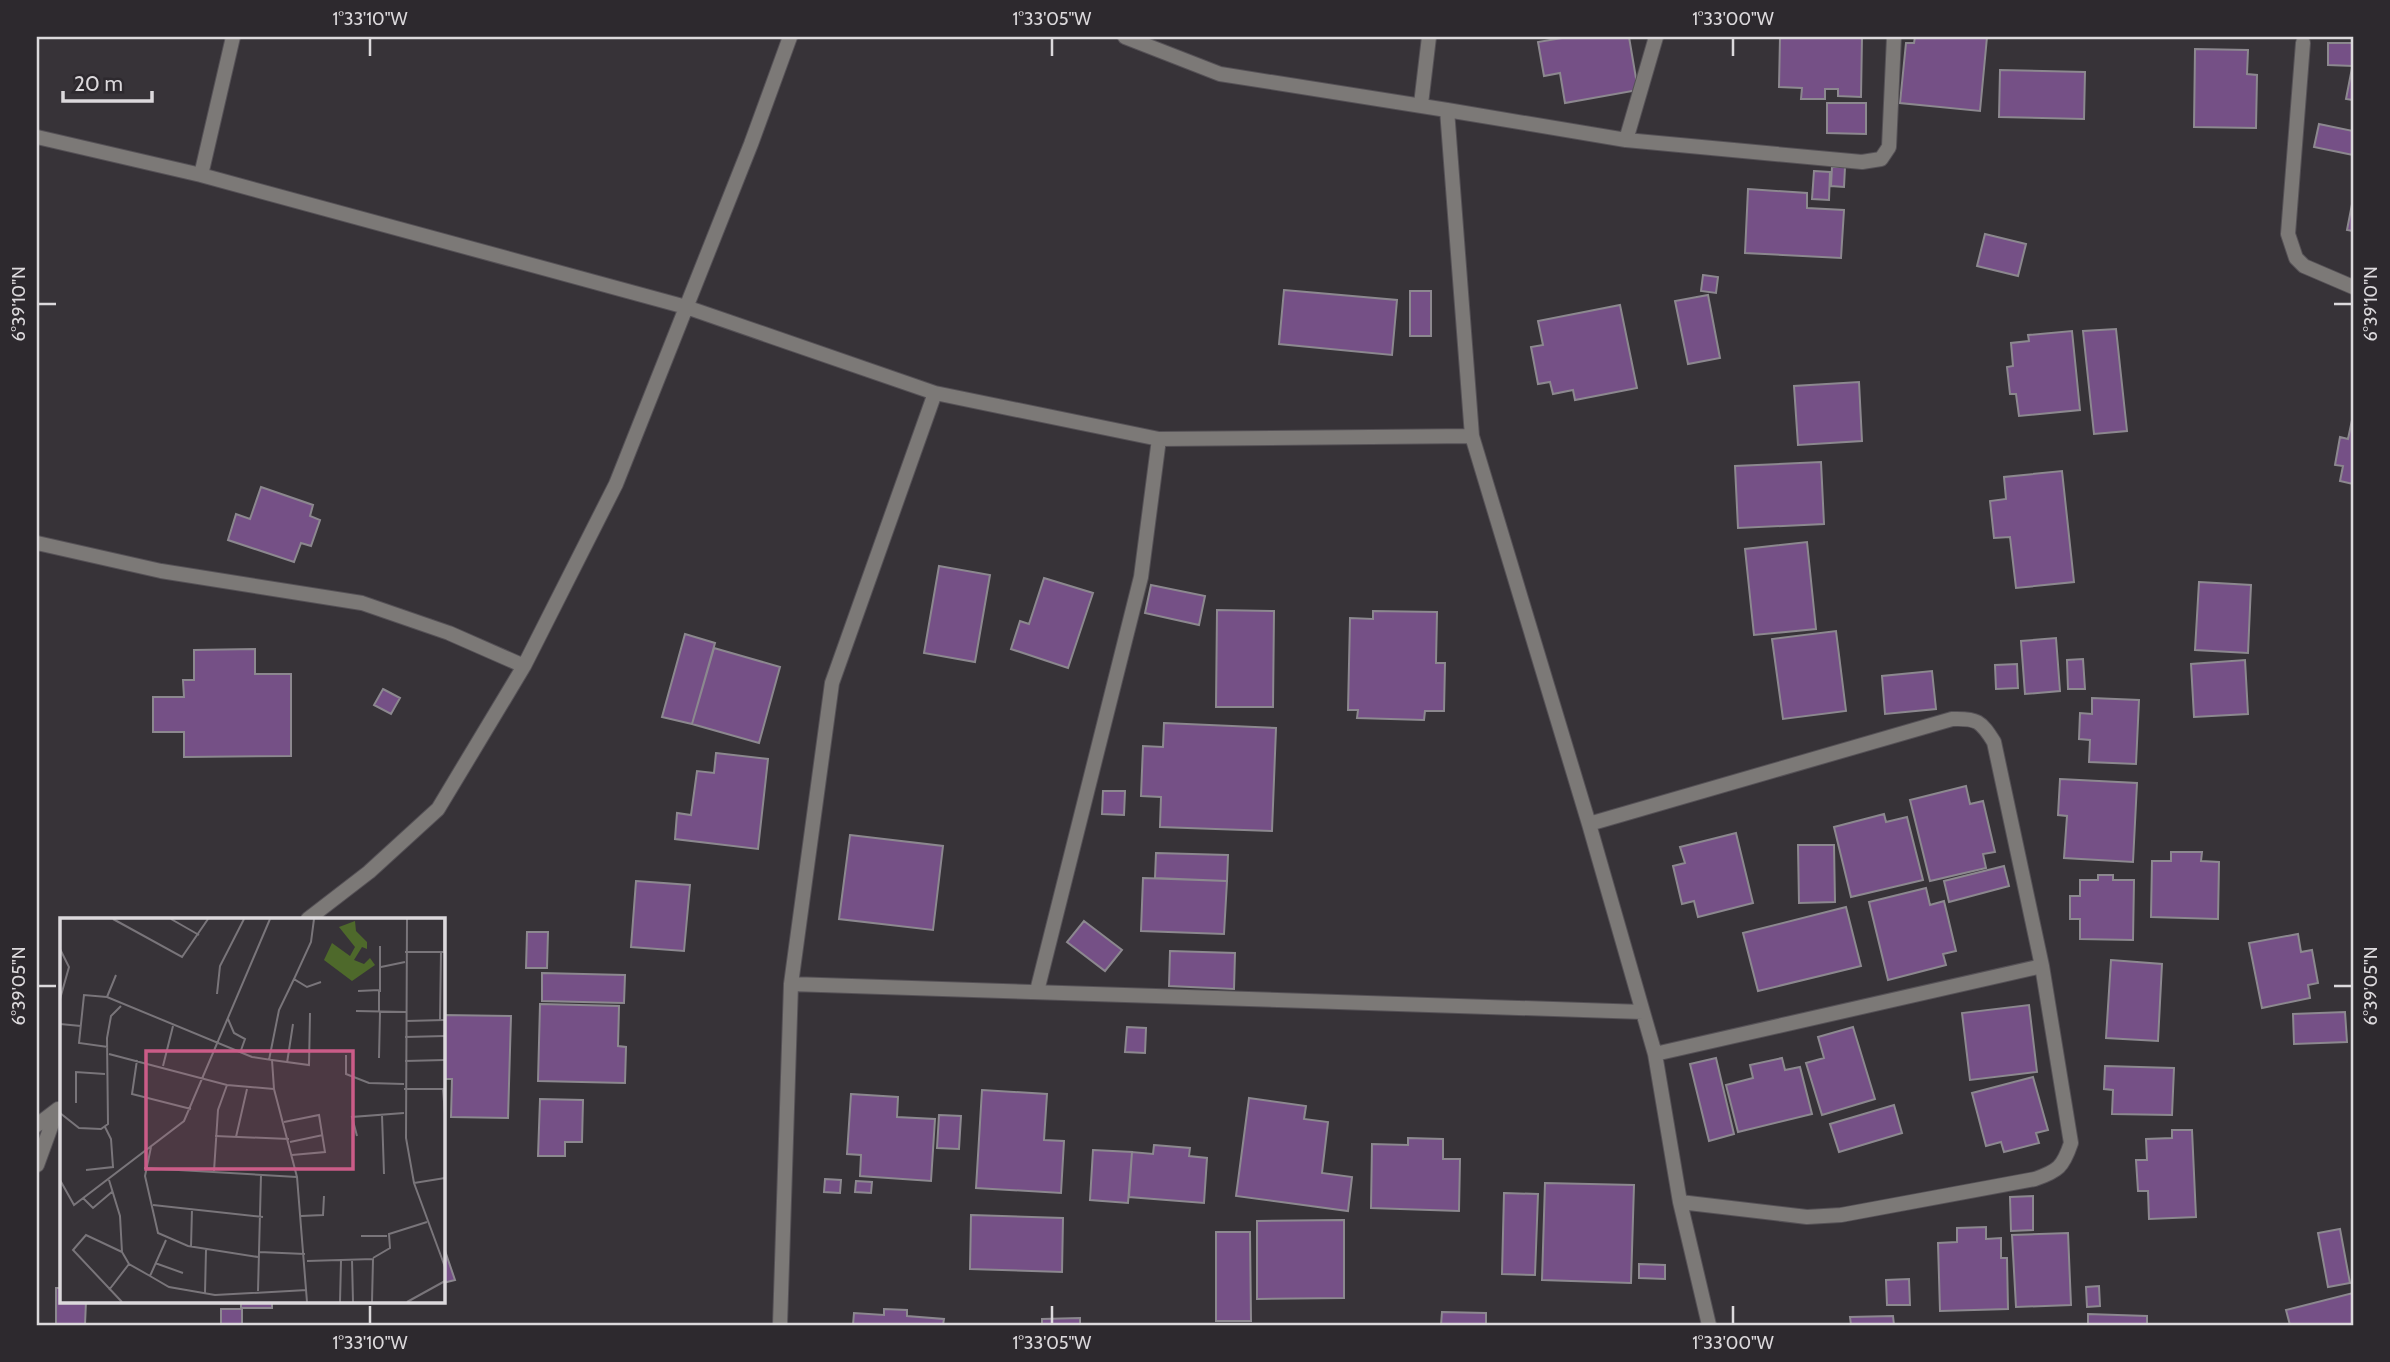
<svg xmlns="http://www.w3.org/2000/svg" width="2390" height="1362" font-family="Cabin,sans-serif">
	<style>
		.building { fill: #755086; stroke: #8c888f; stroke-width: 2 }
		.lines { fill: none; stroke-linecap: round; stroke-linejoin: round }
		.minor-casing { stroke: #555156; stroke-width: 16 }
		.minor { stroke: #7c7977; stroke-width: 14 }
		.ticks { fill: none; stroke: #dcd9dc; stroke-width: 2.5 }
		.inset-road { fill: none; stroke: #79757a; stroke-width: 2 }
		.view { fill: #cb5c88; fill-opacity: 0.15; stroke: #cb5c88; stroke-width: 3.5 }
		.inset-edge { fill: none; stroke: #dcd9dc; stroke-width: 3.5 }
		.neatline { fill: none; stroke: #dcd9dc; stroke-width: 2.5 }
		.ticks-label { font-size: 18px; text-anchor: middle; fill: #dcd9dc }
	</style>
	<rect width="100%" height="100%" fill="#373338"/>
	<path class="building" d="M1568,37H1629L1638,90L1565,103L1560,73L1544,76L1538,42Z
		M1780,37H1862L1861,97L1838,96V89H1825V99H1801L1802,88L1779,87Z
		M1915,37H1987L1980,111L1900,103L1906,43H1914Z
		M2328,43H2353V66L2328,65Z
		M2195,49L2248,50L2247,74L2257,75L2256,128L2194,127Z
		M2352,68H2353V100L2346,99Z
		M2000,70L2085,72L2084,119L1999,117Z
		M1827,103H1866V134L1827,133Z
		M2319,124L2353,131V155L2314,147Z
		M1832,167H1845L1844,187L1831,186Z
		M1814,171L1830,172L1829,200L1812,199Z
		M1748,189L1807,193V208L1844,210L1841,258L1745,253Z
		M2353,199V231L2347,230Z
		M1985,234L2026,244L2018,276L1977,266Z
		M1703,275L1718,277L1716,293L1701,291Z
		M1284,290L1397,300L1392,355L1279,344Z
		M1410,291H1431V336H1410Z
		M1708,295L1720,358L1688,364L1675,301Z
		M1620,305L1637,388L1575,400L1573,390L1553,394L1550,382L1538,384L1531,347L1543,345L1538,321Z
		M2116,329L2127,431L2094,434L2083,331Z
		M2072,331L2080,410L2019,416L2016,394H2010L2007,367L2013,366L2011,343L2029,341L2028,335Z
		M1859,382L1862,441L1798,445L1794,386Z
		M2352,420H2353V484L2340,481L2343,466L2335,465L2340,437L2348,439Z
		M1821,462L1824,524L1738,528L1735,466Z
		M2062,471L2074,582L2016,588L2010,537L1994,538L1990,501L2006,499L2004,477Z
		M261,487L313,505L310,516L320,520L311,546L301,543L294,562L228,540L236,514L250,519Z
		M1807,542L1816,629L1754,635L1745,549Z
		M939,566L990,575L975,662L924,653Z
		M1044,578L1093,593L1068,668L1011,649L1020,621L1029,624Z
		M2199,582L2251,585L2248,653L2195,650Z
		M1151,585L1205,596L1199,625L1145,613Z
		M1217,610L1274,611L1273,707H1216Z
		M1373,611L1437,612L1436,663H1445L1444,711H1425L1424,720L1357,718L1358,710H1348L1350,618L1373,619Z
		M1836,631L1846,711L1783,719L1772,639Z
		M685,634L715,643L692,724L662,717Z
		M2056,638L2060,691L2025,694L2021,641Z
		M714,648L780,667L759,743L692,724Z
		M255,649V674H291V756L184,757V732H153V697H184L183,680H194V650Z
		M2083,659L2085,689H2068L2067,660Z
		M2245,660L2248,714L2194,717L2191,664Z
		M2017,664L2018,688L1996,689L1995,665Z
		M1932,671L1936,709L1885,714L1882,676Z
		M383,689L400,698L391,714L374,705Z
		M2092,698L2139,700L2136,764L2089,762L2090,740L2079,739L2080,713L2092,714Z
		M1164,723L1276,728L1272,831L1160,827L1161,797L1141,796L1143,746L1163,747Z
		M716,753L768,759L758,849L675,839L677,813L691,815L697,771L714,773Z
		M2060,779L2137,783L2133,862L2064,858L2067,816L2058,815Z
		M1966,786L1970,804L1983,801L1995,852L1983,854L1986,868L1930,881L1910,800Z
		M1103,791H1125L1124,815L1102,814Z
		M1884,814L1886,822L1907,817L1923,880L1851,897L1834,827Z
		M1736,833L1753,903L1698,917L1694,901L1682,904L1673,866L1685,863L1680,847Z
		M850,835L943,846L933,930L839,919Z
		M1798,845H1834L1835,902L1799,903Z
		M2171,852H2202L2201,861L2219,862L2218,919L2151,917L2152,861H2171Z
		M1156,853L1228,855L1227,881L1155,878Z
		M2004,866L2009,886L1949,902L1944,881Z
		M2098,875H2113V880H2134L2133,940L2080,939V919H2070V896H2080V880H2098Z
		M1143,878L1227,881L1224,934L1141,931Z
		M636,881L690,885L684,951L631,947Z
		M1926,888L1930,905L1944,901L1956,951L1943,954L1946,965L1888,980L1869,902Z
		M1846,907L1861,966L1758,991L1743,933Z
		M1084,921L1122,950L1105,971L1067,942Z
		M527,932H548L547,968H526Z
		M2298,934L2301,952L2312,950L2318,983L2308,985L2310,998L2262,1008L2249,943Z
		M1170,951L1235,953L1234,989L1169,986Z
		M2111,960L2162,964L2158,1041L2106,1038Z
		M542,973L625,975L624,1003L542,1001Z
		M540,1004L619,1006L618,1046L626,1047L625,1083L538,1081Z
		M2029,1005L2037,1072L1970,1080L1962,1013Z
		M2345,1012L2347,1042L2294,1044L2293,1014Z
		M443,1015L511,1016L508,1118L451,1117L452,1079H443Z
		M1127,1027L1146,1028L1145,1053L1125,1052Z
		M1853,1027L1875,1099L1822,1115L1806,1063L1824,1058L1818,1037Z
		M1716,1058L1734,1134L1709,1141L1690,1064Z
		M1782,1058L1785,1070L1800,1067L1812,1114L1738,1132L1726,1085L1753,1078L1750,1065Z
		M2105,1066L2174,1068L2172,1115L2112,1114L2113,1090L2104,1089Z
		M2033,1077L2048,1130L2036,1133L2039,1143L2004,1152L2001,1142L1986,1146L1972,1093Z
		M982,1090L1047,1094L1044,1140L1064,1141L1061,1193L976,1188Z
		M851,1094L898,1097L897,1117L935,1119L931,1181L860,1176L861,1155L847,1154Z
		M1249,1098L1306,1106L1304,1119L1328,1122L1322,1173L1352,1177L1348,1211L1236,1196Z
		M540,1099L583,1100L582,1142H565V1156H538Z
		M1894,1105L1902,1133L1839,1152L1830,1124Z
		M939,1115L961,1116L959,1149L937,1148Z
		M2172,1130H2192L2196,1217L2149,1219L2148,1191H2138L2136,1160H2147L2146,1139L2172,1138Z
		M1408,1138L1443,1139V1159H1460L1459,1211L1371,1208L1372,1144L1408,1145Z
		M1154,1145L1190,1148L1189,1156L1207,1158L1204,1203L1129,1197L1132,1152L1153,1154Z
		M1093,1150L1132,1152L1128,1203L1090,1200Z
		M825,1179L841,1180L840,1193L824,1192Z
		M856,1181L872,1182L871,1193L855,1192Z
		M1545,1183L1634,1185L1631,1283L1542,1280Z
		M1504,1193L1538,1194L1535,1275L1502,1274Z
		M2033,1196V1230L2011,1231L2010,1197Z
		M971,1215L1063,1218L1062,1272L970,1269Z
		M1344,1220V1298L1257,1299V1221Z
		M1986,1227V1239L2001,1238V1258H2007L2008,1309L1940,1311L1938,1243L1957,1242V1228Z
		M2340,1229L2350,1283L2328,1287L2318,1233Z
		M1216,1232H1250L1251,1321H1216Z
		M2068,1233L2071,1305L2016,1307L2012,1235Z
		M443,1245L455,1280L443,1283Z
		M1639,1264L1665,1265V1279L1639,1278Z
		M1909,1279L1910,1305H1887L1886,1280Z
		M2099,1286L2100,1306L2087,1307L2086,1287Z
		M56,1288H61V1301H86L85,1325H56Z
		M2353,1293V1325H2290L2286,1310Z
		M241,1301H272V1308H241Z
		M221,1309H242V1325H221Z
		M884,1309L907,1310V1316L944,1319L943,1325H853L854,1313L884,1315Z
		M1442,1312L1486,1313V1325H1441Z
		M2088,1314L2147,1316V1325H2088Z
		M1893,1316L1894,1325H1851L1850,1317Z
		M1080,1318V1325H1042V1319Z"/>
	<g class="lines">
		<g class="minor-casing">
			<path id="minor" d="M1125,37L1220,74L1447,110L1472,436L1589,824L1655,1054L1680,1202L1709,1325
				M2303,43L2288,234L2296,258L2304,266L2353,287
				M1421,104L1429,37
				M1447,110L1626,140L1862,162L1881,159L1889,147L1894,37
				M37,137L201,175L686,307L935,393L1159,439L1472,436
				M1626,140L1656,37
				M201,175L233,37
				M37,543L161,571L362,603L449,633L524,666
				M1589,824L1952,719C1977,718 1981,721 1994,742L2042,966L2071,1143C2063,1167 2058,1171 2035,1179L1841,1215L1807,1217L1680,1202
				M308,919L369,872L438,809L524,666L616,484L751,144L790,37
				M791,984L1643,1012
				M1037,991L1141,577L1159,439
				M1655,1054L2042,966
				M37,1125L58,1109
				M37,1165L57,1110
				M780,1325L791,984L832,683L935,393"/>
		</g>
		<use href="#minor" class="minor"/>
	</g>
	<path class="ticks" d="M370,38V56M1052,38V56M1733,38V56M38,304H56M2334,304H2352M38,986H56M2334,986H2352M370,1306V1324M1052,1306V1324M1733,1306V1324"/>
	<g transform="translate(60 918)">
		<rect width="385" height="385" fill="#373338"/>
		<path d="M295,3L296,13L307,24V31L302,29L294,42L304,46L310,40L315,47L292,63L264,42L272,25L290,38L295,29L279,9Z" fill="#4e692b"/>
		<path class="inset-road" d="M53,1L122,39L148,1M111,1L139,17M254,1L251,24L234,61L247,69L261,64M347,1L346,220L354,265L385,349M384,1V34M320,28V74M0,31L9,49L0,81M345,34H385M321,49L345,44M298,73L319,72V94M157,76L160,48L184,1M47,79L56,57M296,93L346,94M168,101L174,115L185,121L180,135M380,102L381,34M346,103L385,102M0,106L21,108M345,119L385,118M48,129L19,125L24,77L47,79L192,139L212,142L214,171L237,259L247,384M49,136L167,167L214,171M286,137V156L309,165L344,166M319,140L320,94M77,142L72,176L131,191M209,142L219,92L234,61M212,142L249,147L250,95M345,143L385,142M227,145L233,106M103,148L113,108M344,171H385M383,171L385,196M16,185V154L45,156M0,195L19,210L41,211L48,206L47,120L51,98L61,88M322,197L324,256M224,204L259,197L265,234L232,237M155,218L229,221M297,218L292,199L344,195M176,219L187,171M230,224L263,217M91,229L85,258L98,315L128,328L198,339M84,250L237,259M26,252L53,249L51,221L45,209M154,253L158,192L167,167M0,262L14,287L124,203L210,1M49,262L60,298L62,334L69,346L90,358L109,369L155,377L247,372M354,265L385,260M23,280L33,290L53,273M93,287L203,299M241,298L263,297L264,278M301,318H327M131,329L132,291M62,334L26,317L13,332L62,384M199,334L245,336M313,340L330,330L329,316L367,304M292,342L293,384M247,343L313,341L312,384M95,345L123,355M90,358L106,322M49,372L69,346M198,373L201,257M145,375L146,332M280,384L281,343M347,384L385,363"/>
		<path class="view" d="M86,133H293V251H86Z"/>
		<rect width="385" height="385" class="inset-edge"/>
	</g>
	<rect width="2390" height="1362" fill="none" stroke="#2d292e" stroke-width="77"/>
	<path d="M63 91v10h89v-10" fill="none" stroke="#dcd9dc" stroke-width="3.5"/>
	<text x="74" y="91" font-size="21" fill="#dcd9dc" stroke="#2d292e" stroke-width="5" paint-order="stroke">20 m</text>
	<rect x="38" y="38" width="2314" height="1286" class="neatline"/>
	<g class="ticks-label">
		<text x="370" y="25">1°33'10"W</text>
		<text x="1052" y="25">1°33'05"W</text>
		<text x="1733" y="25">1°33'00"W</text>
		<text transform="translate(19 304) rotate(-90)" y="6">6°39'10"N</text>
		<text transform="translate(2371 304) rotate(-90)" y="6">6°39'10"N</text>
		<text transform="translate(19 986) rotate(-90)" y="6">6°39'05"N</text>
		<text transform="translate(2371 986) rotate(-90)" y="6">6°39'05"N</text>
		<text x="370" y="1349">1°33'10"W</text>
		<text x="1052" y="1349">1°33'05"W</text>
		<text x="1733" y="1349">1°33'00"W</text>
	</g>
</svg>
